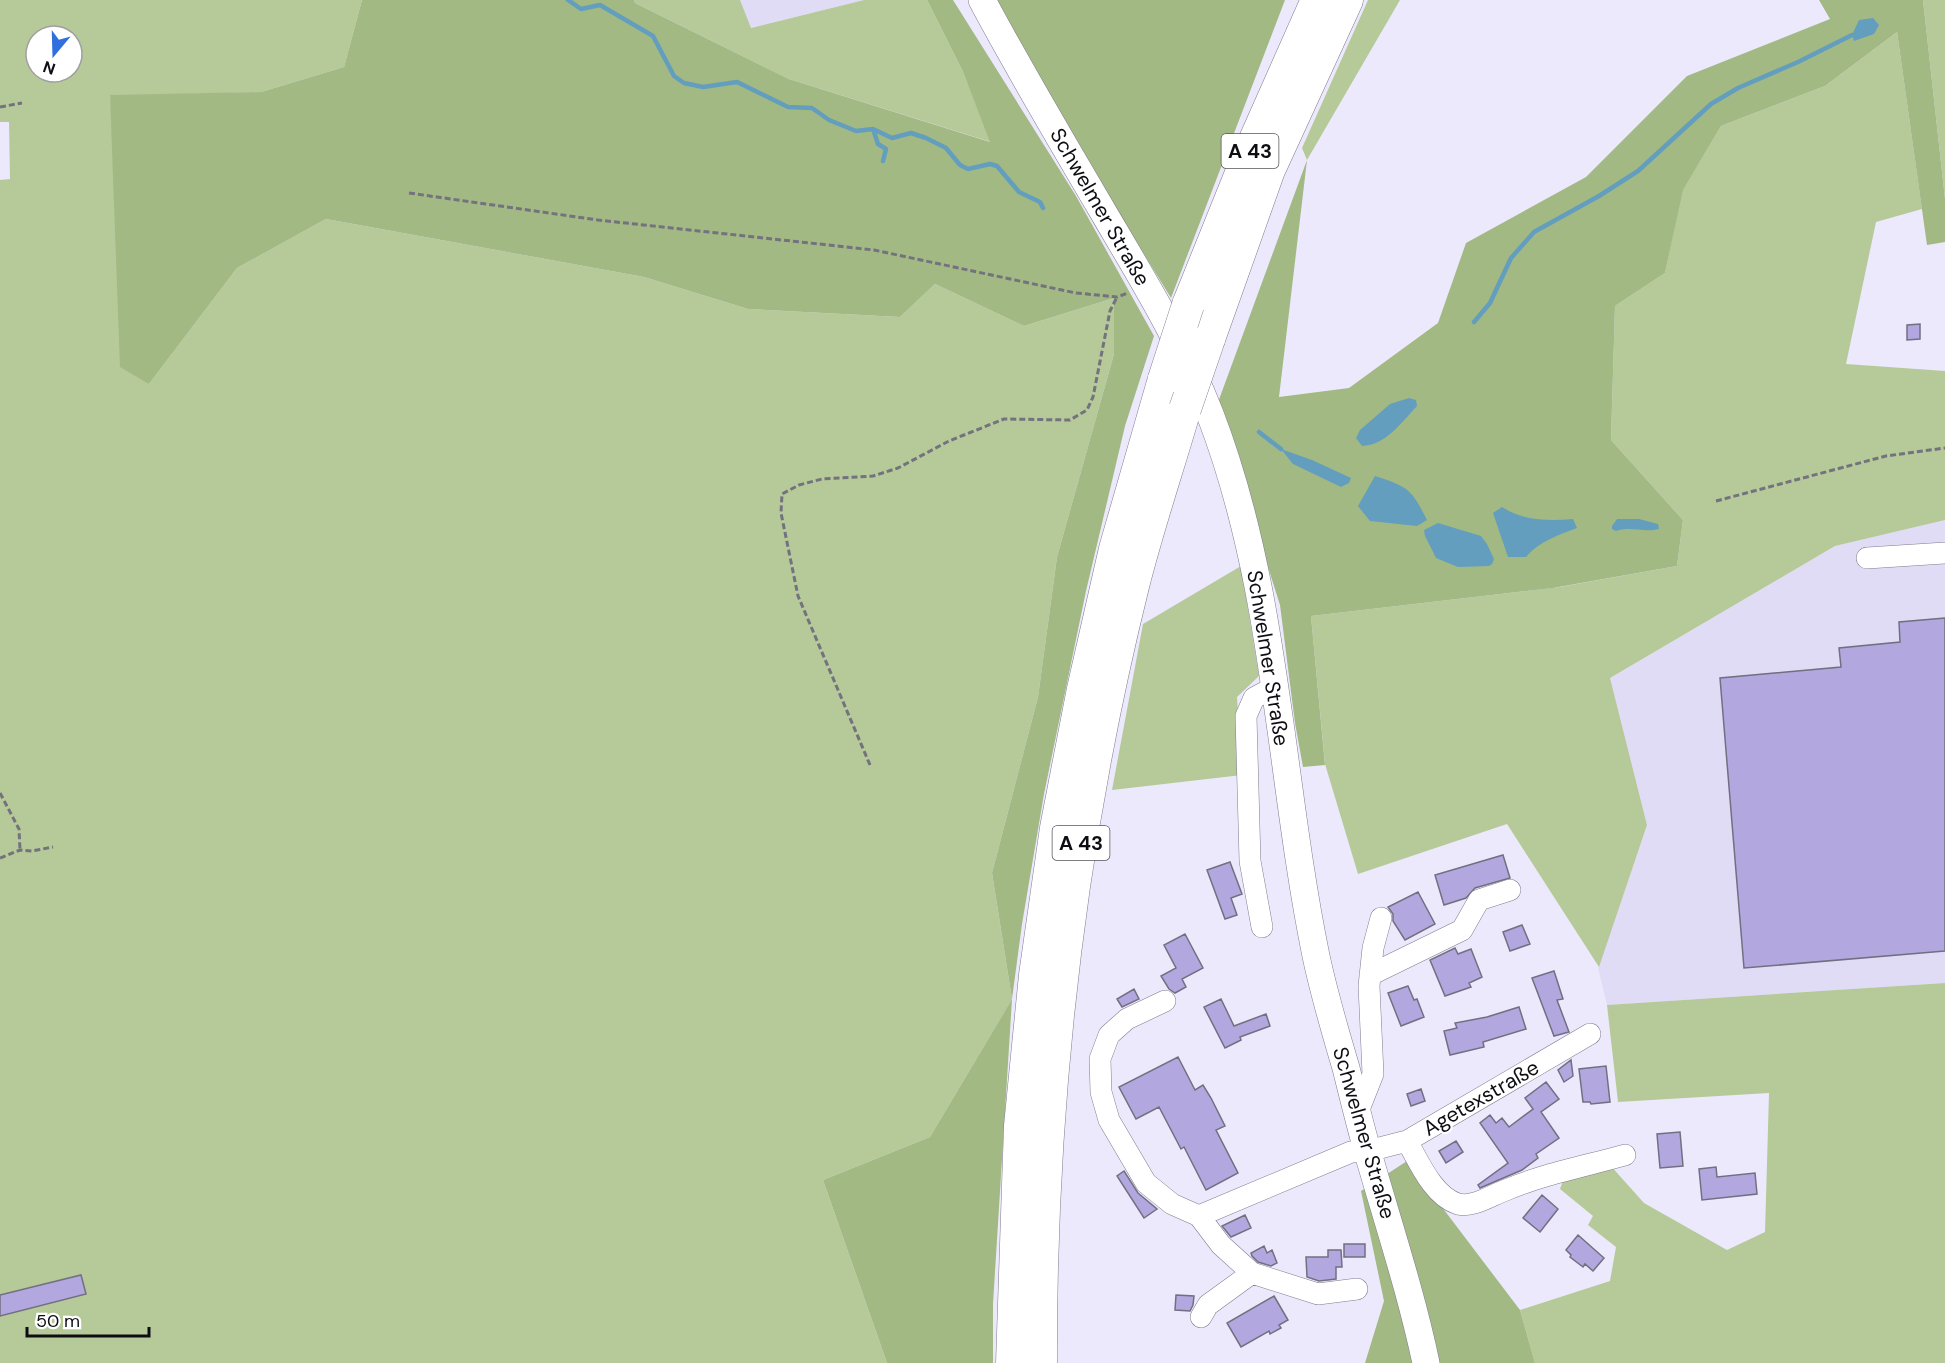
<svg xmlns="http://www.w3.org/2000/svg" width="1945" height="1363" font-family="'DM Sans',sans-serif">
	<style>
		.built { fill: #e1dcf6 }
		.green { fill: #b5ca98; fill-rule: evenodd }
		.forest { fill: #a2b983 }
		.water { fill: #639ebf }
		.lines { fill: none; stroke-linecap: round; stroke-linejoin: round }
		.stream { stroke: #639ebf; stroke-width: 4.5 }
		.building { fill: #b2a8df; stroke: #726f80; stroke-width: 1.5 }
		.minor-casing { stroke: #7e7c8d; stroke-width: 22 }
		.major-casing { stroke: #7e7c8d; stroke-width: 28 }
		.highway-casing { stroke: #7e7c8d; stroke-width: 33 }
		.path { stroke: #74727e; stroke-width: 3; stroke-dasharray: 6 3; stroke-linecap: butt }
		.minor { stroke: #fff; stroke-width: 21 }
		.major { stroke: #fff; stroke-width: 27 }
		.highway { stroke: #fff; stroke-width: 32 }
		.highway-bridge-casing { stroke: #7e7c8d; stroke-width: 33; stroke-linecap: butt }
		.highway-bridge { stroke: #fff; stroke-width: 32 }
		.labels { text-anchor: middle; stroke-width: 4.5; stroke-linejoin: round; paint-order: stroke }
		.shield { fill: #fff; stroke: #56565a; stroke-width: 1.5 }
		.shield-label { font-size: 20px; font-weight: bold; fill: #0e0d13 }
		.street-label { font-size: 21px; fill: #0e0d13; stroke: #fff }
	</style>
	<rect width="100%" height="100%" fill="#ece9fd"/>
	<path class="built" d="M740,0H864L750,28Z
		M1945,520V983L1607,1005L1598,968L1647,825L1610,678L1835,546Z"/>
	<path class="green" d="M0,0H362L344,67L261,92L110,96L149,384L237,268L326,219L644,277L748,309L900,317L935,284L1024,326L1114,298L1117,337L1114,354L1057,557L1038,697L992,873L1012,999L930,1137L823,1180L887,1363H0V180L10,179L9,122H0ZM36,36H72V72H36Z
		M634,0H740L751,28L864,0H927L963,72L991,142L789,79L635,3Z
		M1368,0H1400L1307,160L1302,148Z
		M1923,0H1945V199Z
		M1897,32L1922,209L1876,222L1846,364L1945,371V520L1835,546L1610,678L1647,825L1599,967L1507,824L1358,874L1325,764L1311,616L1560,587L1677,566L1683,520L1611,440L1615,306L1665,273L1682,191L1721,126L1825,86Z
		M1241,566L1259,676L1237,697L1242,775L1112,790L1143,624Z
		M1945,983V1363H1535L1520,1310L1610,1281L1616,1247L1588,1225L1593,1216L1560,1189L1564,1178L1610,1165L1644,1203L1727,1250L1765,1232L1769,1093L1618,1102L1607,1005Z"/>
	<path class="forest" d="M362,0H634L635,3L789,79L990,142L963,72L927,0H953L1076,196L1154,336L1125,426L1086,591L1044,794L1022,924L1012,999L993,1304V1363H887L823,1180L930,1137L1012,999L992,873L1038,697L1057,557L1114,354V298L1024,326L935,284L900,317L748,309L644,277L326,219L237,268L149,384L120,367L110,95L261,92L344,67Z
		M996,0H1285L1171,298L1075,142Z
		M1819,0H1923L1945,199V242L1927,245L1897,32L1825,86L1721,126L1683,190L1665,273L1615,306L1611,440L1683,520L1677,566L1553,588L1311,616L1325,765L1303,767L1295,723L1280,605L1217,405L1307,160L1279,397L1349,388L1438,323L1466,243L1586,177L1687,76L1830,19Z
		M1407,1161L1520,1310L1535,1363H1365L1384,1301L1361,1191Z"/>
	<path class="water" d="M1873,18L1879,25L1874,34L1854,41L1852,35L1859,20Z
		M1409,398L1416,400L1417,406C1401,423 1386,445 1362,446L1356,438L1360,430L1390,404Z
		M1281,449L1312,460L1351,478L1349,483L1341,487L1293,464Z
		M1375,476C1408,487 1411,488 1427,520L1417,526L1370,521L1358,506Z
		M1502,507C1523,521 1549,521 1573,519L1577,528C1559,535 1539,541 1526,557H1508L1493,513Z
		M1617,519H1639L1658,524L1659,529C1644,533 1631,526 1616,531L1612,529V526Z
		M1438,523L1481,536L1487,544L1494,559L1492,564L1489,566L1458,567L1436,558L1425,536L1424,530Z"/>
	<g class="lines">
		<path class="stream" d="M568,0L581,9L600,5L653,36L674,76L684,83L703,87L737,82L788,107L812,108L829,120L856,131L873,129L892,138L911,133L926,138L946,148L960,165L968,169L990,164L997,166L1019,192L1040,202L1043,208
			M873,129L878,144L886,149L883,161
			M1474,322L1490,303L1511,258L1534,232L1599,196L1638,171L1711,104L1738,88L1798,62L1852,35
			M1259,432L1281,449"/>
	</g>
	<path class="building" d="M1920,324V339L1907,340V325Z
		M1945,618V951L1744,968L1720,678L1841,667L1839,648L1900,642L1899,622Z
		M1503,855L1510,878L1475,888L1466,898L1444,905L1435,875Z
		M1230,862L1242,894L1231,898L1237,915L1225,919L1207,870Z
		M1418,892L1435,924L1405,940L1393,921V914L1388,907Z
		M1522,925L1530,944L1510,951L1503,932Z
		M1185,934L1203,968L1182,979L1186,987L1175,993L1169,989L1161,976L1176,968L1164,945Z
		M1455,948L1458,954L1471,949L1482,977L1469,983L1471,987L1445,996L1430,960Z
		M1554,971L1563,999L1557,1000L1569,1032L1554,1036L1532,978Z
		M1408,986L1414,1000L1417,999L1424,1017L1401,1026L1388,993Z
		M1134,989L1139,999L1122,1007L1117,999Z
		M1221,999L1234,1026L1266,1014L1270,1026L1240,1037L1241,1040L1225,1048L1204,1007Z
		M1519,1007L1526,1029L1483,1042L1484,1047L1450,1055L1444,1031L1457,1028L1455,1023L1487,1017Z
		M1178,1057L1195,1090L1203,1085L1211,1098L1225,1126L1216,1130L1238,1173L1206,1190L1184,1147L1181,1149L1159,1107L1136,1119L1119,1087Z
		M1571,1060L1573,1076L1564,1082L1558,1070Z
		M1606,1066L1610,1102L1591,1104L1590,1102H1583L1579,1069Z
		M1546,1082L1559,1099L1541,1112L1559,1138L1536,1154L1538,1158L1522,1170L1480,1188L1478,1185L1508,1163L1480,1123L1490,1115L1496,1123L1502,1118L1509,1127L1533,1109L1525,1098Z
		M1421,1089L1425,1101L1411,1106L1407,1094Z
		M1680,1132L1683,1166L1660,1168L1657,1134Z
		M1456,1141L1463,1152L1446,1163L1439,1151Z
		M1716,1167L1717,1177L1755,1173L1757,1194L1702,1200L1699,1169Z
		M1124,1171L1138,1193L1157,1209L1144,1218L1117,1176Z
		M1542,1195L1558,1209L1540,1232L1523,1218Z
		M1245,1215L1251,1228L1231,1237L1222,1226Z
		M1578,1235L1604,1258L1593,1271L1585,1264L1583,1267L1570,1257L1571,1255L1566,1250Z
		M1344,1244H1365V1257H1344Z
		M1264,1246L1267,1253L1272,1250L1277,1263L1271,1266L1258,1262L1252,1256L1251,1253Z
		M1328,1250H1341L1342,1267H1336V1279L1319,1281L1307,1277L1306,1257H1328Z
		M81,1275L86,1294L0,1316V1295Z
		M1176,1295L1194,1296L1193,1305L1190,1311L1175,1310Z
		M1274,1296L1288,1320L1279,1325L1281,1328L1270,1334L1269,1331L1241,1347L1227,1323Z"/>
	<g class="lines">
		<g class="minor-casing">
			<path id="minor" d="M1867,558L1945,553
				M1262,927L1250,861L1246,716L1254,698L1276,686
				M1370,975L1462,930L1479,900L1510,890
				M1165,1001L1127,1019L1109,1035L1100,1059L1101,1092L1109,1120L1146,1183L1172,1204L1199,1216L1351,1152L1368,1151L1407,1141L1590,1034
				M1358,1112L1373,1074L1369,986L1373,948L1381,918
				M1407,1141C1419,1162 1433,1196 1458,1204C1473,1208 1492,1195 1506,1190C1543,1174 1586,1166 1625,1155
				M1199,1216L1221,1245L1252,1273L1208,1305L1201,1317
				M1252,1273L1318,1294L1357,1289"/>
		</g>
		<g class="major-casing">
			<path id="major" d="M982,0C1021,73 1063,144 1105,215C1142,278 1183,345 1210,414C1277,588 1279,775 1316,956C1324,994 1335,1031 1346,1068C1353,1096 1360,1125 1368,1153C1388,1223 1411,1292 1426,1363"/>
		</g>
		<g class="highway-casing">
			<path id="highway" d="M1188,305L1250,151L1317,0
				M1209,339L1269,170L1347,0
				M1012,1363L1020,1126L1035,975L1056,828L1083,689L1115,549L1164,379
				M1041,1363C1040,1102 1070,839 1133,586C1148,526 1168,468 1185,409"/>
		</g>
		<path class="path" d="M0,107L22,103
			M409,193L598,220L874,250L1076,293L1117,297L1128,293
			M1716,501L1886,456L1945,448
			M870,765L798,596L781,513L782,494L799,485L822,479L873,476L898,468L949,441L1004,419L1070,420L1087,410L1093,397L1110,311L1117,297
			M0,793L19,829L20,850
			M0,858L20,850L32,851L53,847"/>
		<use href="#minor" class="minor"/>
		<use href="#major" class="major"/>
		<use href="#highway" class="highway"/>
		<g class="highway-bridge-casing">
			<path id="highway-bridge" d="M1164,379L1188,305
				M1185,409L1209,339"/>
		</g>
		<use href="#highway-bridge" class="highway-bridge"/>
	</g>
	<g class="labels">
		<g class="shield">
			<rect x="1221.5" y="134" width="57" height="34" rx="4.5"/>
			<rect x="1052.5" y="826" width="57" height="34" rx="4.5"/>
		</g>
		<g class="shield-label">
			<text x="1250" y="158">A 43</text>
			<text x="1081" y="850">A 43</text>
		</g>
		<g class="street-label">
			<text transform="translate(1100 207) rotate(60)" y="7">Schwelmer Straße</text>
			<text transform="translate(1268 658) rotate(81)" y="7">Schwelmer Straße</text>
			<text transform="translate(1481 1098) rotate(-30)" y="7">Agetexstraße</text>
			<text transform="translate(1364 1133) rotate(74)" y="7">Schwelmer Straße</text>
		</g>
	</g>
	<g transform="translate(54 54) rotate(199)"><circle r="28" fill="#ffffff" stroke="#9f9ea1" stroke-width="1.5"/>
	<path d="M0-4.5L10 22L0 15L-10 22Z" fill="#3070de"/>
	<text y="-9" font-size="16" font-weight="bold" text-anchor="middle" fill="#0e0d13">N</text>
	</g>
	<path d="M27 1327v9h122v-9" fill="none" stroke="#0e0d13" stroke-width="3"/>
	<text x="36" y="1327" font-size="18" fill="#0e0d13" stroke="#ffffff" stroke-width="4.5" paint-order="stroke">50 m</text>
</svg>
